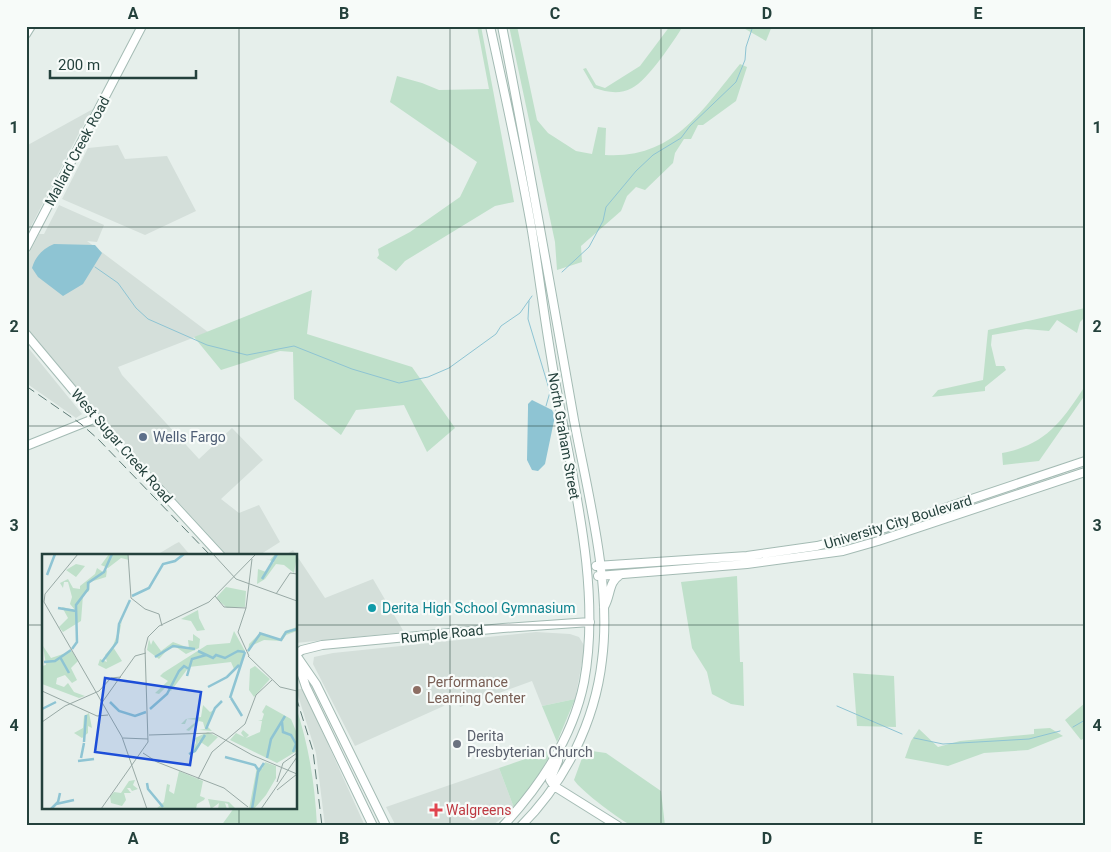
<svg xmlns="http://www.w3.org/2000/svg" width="1111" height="852" font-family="Roboto,sans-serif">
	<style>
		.built { fill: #d4dfda }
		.green { fill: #bfe0ca }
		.water { fill: #8ec4d3 }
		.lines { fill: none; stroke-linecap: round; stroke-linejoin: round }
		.stream { stroke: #8ec4d3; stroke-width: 1 }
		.secondary-casing { stroke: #a4bbb4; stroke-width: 10 }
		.secondary { stroke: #fff; stroke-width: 8 }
		.rail { stroke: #5f7c77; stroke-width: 1; stroke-dasharray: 10 5; stroke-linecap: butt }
		.grid { fill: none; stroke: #24413c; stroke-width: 1; stroke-opacity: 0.55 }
		.service-dot { fill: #5c6f8a; stroke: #f7fbf9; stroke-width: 2 }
		.culture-dot { fill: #0f9aa8; stroke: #f7fbf9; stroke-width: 2 }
		.education-dot { fill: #8d6e63; stroke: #f7fbf9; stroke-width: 2 }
		.worship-dot { fill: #6b7280; stroke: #f7fbf9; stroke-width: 2 }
		.health-dot { fill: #e0444e; stroke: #f7fbf9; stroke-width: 2 }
		.labels { text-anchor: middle; stroke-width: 4.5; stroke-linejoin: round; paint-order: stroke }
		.street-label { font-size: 14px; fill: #24413c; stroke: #f7fbf9 }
		.service-label { font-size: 14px; fill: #4e5e75; stroke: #f7fbf9; text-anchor: start }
		.culture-label { font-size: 14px; fill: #0d838f; stroke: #f7fbf9; text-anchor: start }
		.education-label { font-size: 14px; fill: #785e54; stroke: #f7fbf9; text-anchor: start }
		.worship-label { font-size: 14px; fill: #5b616d; stroke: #f7fbf9; text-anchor: start }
		.health-label { font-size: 14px; fill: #be3a42; stroke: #f7fbf9; text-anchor: start }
		.inset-river { fill: none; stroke: #8ec4d3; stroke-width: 2.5 }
		.inset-road { fill: none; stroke: #98a9a5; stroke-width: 1 }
		.view { fill: #1d4ed8; fill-opacity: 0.15; stroke: #1d4ed8; stroke-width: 2.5 }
		.inset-edge { fill: none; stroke: #24413c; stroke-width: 2.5 }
		.neatline { fill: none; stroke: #24413c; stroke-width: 2 }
		.grid-label { font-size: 16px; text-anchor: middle; font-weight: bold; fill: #24413c }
	</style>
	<rect width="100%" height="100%" fill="#e6efeb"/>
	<path class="built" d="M93,109L79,133L26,236V146Z
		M118,145L125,159L167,156L196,211L145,235L62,199L88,148Z
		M59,205L104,225L97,242L87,241L208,332L118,367L122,375L199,459L232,428L263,460L221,499L239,513L259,505L280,542L258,556H228L125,444L26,327V259L39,234H44Z
		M26,345L82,414L76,418L26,383Z
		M179,542L191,556H155L175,544Z
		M293,550L325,598L373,579L404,632L296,643V556H284Z
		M536,632L570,634L579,637L585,647L575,699L542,706L532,681L460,707L457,700L355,746L313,664L314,657L333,653Z
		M296,689H303L365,826H325L316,753Z
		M499,768L514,808L492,826H396L386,807Z"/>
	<path class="green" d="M477,26H481L514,202L495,206L405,261L396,271L377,258L379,255L378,249L410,232L460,197L477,162L390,102L397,76L422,83L439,90L489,89Z
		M509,26H517L537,120L548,133L576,151L592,154L598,127L606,128L605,155C674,159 701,111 740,64L747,67L736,101L703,125H698L691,139H684L675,153L673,163L645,190L636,187L627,196L621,211L581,246L582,262L557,270L555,242Z
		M670,26H683C674,41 647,81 632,88C619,95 607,92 594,88L583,69L586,68L596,85L605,88L640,66Z
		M740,26H772L766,41Z
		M312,290L307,334L412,367L455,428L427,452L404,405L356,410L341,435L294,399L293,352L280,351L221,370L194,337Z
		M1085,308V317L1080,322L1077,333L1057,320L1049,331L1026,329L992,335L991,345L996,366H1004L1006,370L985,387V391L932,397L938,390L983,380L988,330Z
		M1085,386V395L1039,461L1003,465L1002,453C1046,445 1062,421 1085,386Z
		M737,576L740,662H743L744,706L731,704L712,694L707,672L692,648L681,582Z
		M853,673L894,676L896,727L857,726Z
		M575,699L557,742L542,706Z
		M1085,703V738L1081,740L1065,720Z
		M296,707C309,746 315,785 317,826H221L234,808H296Z
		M1050,728L1063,736L1028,750L984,753L948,766L905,758L911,741L919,729L938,747L960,741L1034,734V729Z
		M554,749L534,782L514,808L499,768Z
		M585,750L606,753L661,791L665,826C656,826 641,828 633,826C622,822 580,790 574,780Z"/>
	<path class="water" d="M54,244L95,245L102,253L83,284L63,296L38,277L32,268C35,257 43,248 54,244Z
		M532,400L552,410L555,416L545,464L538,471L532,470L527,460L528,409V404Z"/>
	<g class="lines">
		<path class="stream" d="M95,267L118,283L136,308L148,319L207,345L247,355L294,346L352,369L399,383L428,377L449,368L496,334L501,326L520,313L532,296
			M562,272L589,247L603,221L606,207L636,171L653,155L681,138L690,126L736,82L745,60L746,47L753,26
			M529,301L528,319L550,392L546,406
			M837,706L902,734
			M1073,727L1085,720
			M914,738L943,744L1029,739L1060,731"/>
		<g class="secondary-casing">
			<path id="secondary" d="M490,26C505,94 520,163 532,231C540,281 546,331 555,380C571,475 602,586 584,682C573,737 541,785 503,826
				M502,26C528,157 551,289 574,420C588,495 612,585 602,660C595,722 565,782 521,826
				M26,34L31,26
				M26,248L142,26
				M26,334L118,444L221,556
				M26,446L96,418
				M596,566L747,556L817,546L885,528L1085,461
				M598,576L747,564L843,551L878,541L1085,472
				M604,607C611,596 608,582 620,575
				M296,654L302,650L322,645L503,628L590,622
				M296,655L316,684L386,826
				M297,660L306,687L373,826
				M559,754L558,761L550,780L554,786L618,826"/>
		</g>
		<use href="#secondary" class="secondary"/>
		<path class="rail" d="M26,386L81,424L98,439L211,556
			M296,697L313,751L322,826"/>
	</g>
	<path class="grid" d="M239,26V556M450,26V826M661,26V826M872,26V826M26,227H1085M26,426H1085M26,625H44M296,625H1085M239,808V826"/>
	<circle class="service-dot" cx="143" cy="437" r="5"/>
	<circle class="culture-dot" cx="372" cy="608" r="5"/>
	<circle class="education-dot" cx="417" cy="690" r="5"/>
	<circle class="worship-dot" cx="457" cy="744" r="5"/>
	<path class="health-dot" d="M433.5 802.5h5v5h5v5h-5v5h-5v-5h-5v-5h5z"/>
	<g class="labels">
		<g class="street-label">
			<text transform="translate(77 151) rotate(-62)" y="5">Mallard Creek Road</text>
			<text transform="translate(564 436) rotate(80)" y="5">North Graham Street</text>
			<text transform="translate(122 446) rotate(49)" y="5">West Sugar Creek Road</text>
			<text transform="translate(898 522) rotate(-17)" y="5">University City Boulevard</text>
			<text transform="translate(442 634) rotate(-6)" y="5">Rumple Road</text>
		</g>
		<g class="service-label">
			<text x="153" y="442">Wells Fargo</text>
		</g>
		<g class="culture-label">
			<text x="382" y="613">Derita High School Gymnasium</text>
		</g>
		<g class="education-label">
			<text x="427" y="687">Performance<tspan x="427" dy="16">Learning Center</tspan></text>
		</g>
		<g class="worship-label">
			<text x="467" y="741">Derita<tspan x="467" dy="16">Presbyterian Church</tspan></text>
		</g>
		<g class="health-label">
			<text x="446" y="815">Walgreens</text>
		</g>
	</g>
	<g transform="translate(42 554)">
		<rect width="255" height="255" fill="#e6efeb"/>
		<path d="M67,0H86L87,6L79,4L66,14L59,11ZM233,0L255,1L252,19L242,11L234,10L223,25L215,30L216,15L224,18L232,8L223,4L228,6ZM34,10L43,12L34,23L24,16ZM55,14L61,18L65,16L64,23L48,28L47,37L41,41L39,67L21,78L17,73L26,64L20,53L33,56L28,50L30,43L26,28H22L21,34L18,29L26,25L31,34L38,35V32L53,20ZM184,33L204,37L203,53L185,54L174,44ZM156,56L157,64L163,76L155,77L149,67L139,65ZM80,66L76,86L71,93L80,107L64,115L56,111L58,105L65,108L63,101L71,92ZM255,73V77L244,81L240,87L222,86L211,91L206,99L207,90L218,79L238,85L243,77ZM192,77L203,97L198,111L192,115L189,108L147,113L129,137L124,133L117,140L113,139L126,127L118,122L121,119L165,91L188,89ZM151,80L158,85L157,94L144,100L134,93L127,94L117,105L105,96L107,85L109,91L111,86L119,97L131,88L147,94L146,86L151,87ZM1,92L9,104L30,97L36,107L29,114L35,126L30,129L23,121L15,124L14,130L22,133L26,129L32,138L43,142L37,144L0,130V112L4,111ZM213,112L228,125L212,143L207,136L208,115ZM161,151L168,158L172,156L165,172L170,177L157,176L163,175L161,168L157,167L147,177L144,176L156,166L145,165L143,170H139L144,165L159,163ZM224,151L249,165L254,177L255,197L235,209L188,186L194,179L202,183L199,179L201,176L207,181L204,184L218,178L220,167L216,166H220L222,160L220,158ZM47,159L50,174L46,172V179L40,184L32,179L41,174L42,162ZM166,178L176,183L166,193L157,187L153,197L147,201L154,189L153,184ZM223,208L234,212V224L224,241L212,255H207L215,213L220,215ZM137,217L161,227L158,242L163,244L162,246L155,250L154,255H114L122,248L125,230L128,231L127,237L132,240ZM93,226L91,231L96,235L90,237L88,234H85L89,239H82L84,246L80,252L69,249L68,242L72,238L79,239L87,227ZM166,245L187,248L194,255H187L186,250L183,249L185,255H176L177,249L169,255Z" fill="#bfe0ca"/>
		<path class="inset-river" d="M5,21L13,0M220,25L235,0M90,42L107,34L121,10L133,7L142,0M16,54L34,57M217,79L239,86L244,78L255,75M30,95L35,88L34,51L46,35V29L62,18L70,0M156,97L171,104L174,101L183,104L196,97L203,98M206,97L218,80M18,103L27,119M113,103L131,92L153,95M2,108L13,107L29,96M60,108L75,88L77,70L88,46M145,122L150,105L164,101M166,133L185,123L197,111M188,144L203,98M189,144L200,162M68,148L77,157L93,162L104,158M0,155L14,148M108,155L125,140L137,117L142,112L147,115M240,168L241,178L249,181L254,190L251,198M164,175L173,154L180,147M42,188L44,161M147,200L153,197L163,181M183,203L213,211L217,217M39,204L42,189M225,204L229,185L243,162M36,207L52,205M105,229L106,235L121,253M14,250L32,246M9,255L16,248L18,239M210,255L216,218L222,209"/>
		<path class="inset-road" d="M36,0L3,40L2,48L80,183L105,255M86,0L89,44L103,55L117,60L120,72M171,0L194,25L255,47M234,40L248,19L255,20M173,42L182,53L204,54M206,102L238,133L255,137M207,102L196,78L204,54L210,5M0,137L55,162L66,161M59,150L93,102L104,99M0,168L23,152L57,137L69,124L79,123M107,181L171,179L210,201L255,220M81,184L106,185M101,199L115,208L182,234L206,253M156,225L170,198L203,170L214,141L230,126M235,228L241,209L255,199M235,236L255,220M59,255L106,188L103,95L106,83L117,72L167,48L213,1M219,255L255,203"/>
		<path class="view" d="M63,124L159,138L148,211L53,198Z"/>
		<rect width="255" height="255" class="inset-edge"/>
	</g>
	<rect width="1111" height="852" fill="none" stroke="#f7fbf9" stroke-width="55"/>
	<path d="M50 70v8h146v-8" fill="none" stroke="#24413c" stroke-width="2.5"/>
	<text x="58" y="70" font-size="15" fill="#24413c" stroke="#f7fbf9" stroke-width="4" paint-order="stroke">200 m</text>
	<rect x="28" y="28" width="1056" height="796" class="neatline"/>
	<g class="grid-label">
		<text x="133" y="19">A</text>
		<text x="344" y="19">B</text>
		<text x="555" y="19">C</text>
		<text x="767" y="19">D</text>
		<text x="978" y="19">E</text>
		<text x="14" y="133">1</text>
		<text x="1097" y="133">1</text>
		<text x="14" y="332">2</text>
		<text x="1097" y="332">2</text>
		<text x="14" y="531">3</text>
		<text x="1097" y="531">3</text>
		<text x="14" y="731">4</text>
		<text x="1097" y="731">4</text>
		<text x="133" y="844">A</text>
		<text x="344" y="844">B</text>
		<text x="555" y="844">C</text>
		<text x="767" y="844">D</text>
		<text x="978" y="844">E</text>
	</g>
</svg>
